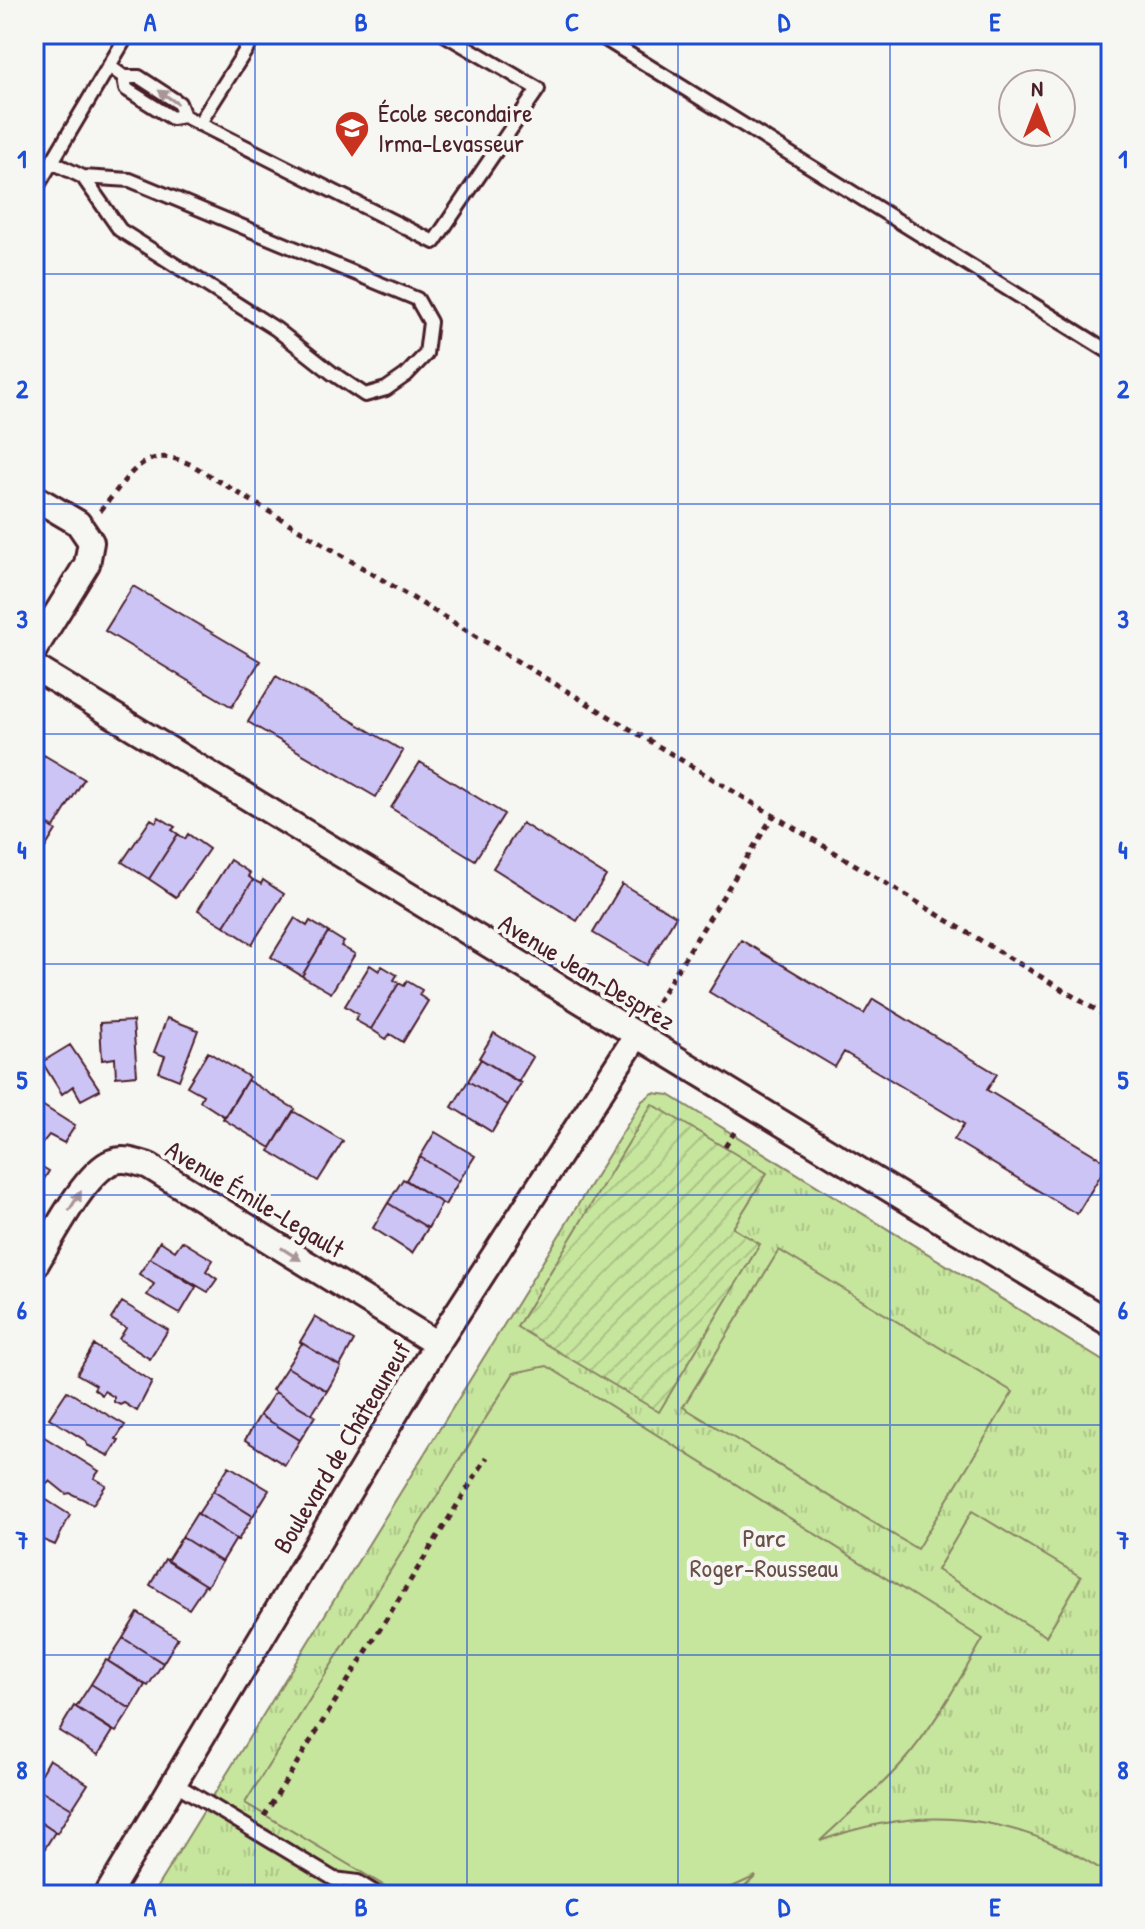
<svg xmlns="http://www.w3.org/2000/svg" width="1145" height="1929" font-family="'Patrick Hand',sans-serif">
	<style>
		.grass { fill: url(#grass-tufts); stroke: #888264; stroke-width: 2 }
		.garden { fill: url(#garden-furrows); stroke: #888264; stroke-width: 2 }
		.pitch { fill: #c6e59d; stroke: #888264; stroke-width: 2 }
		.building { fill: #cdc4f6; stroke: #4a1f2b; stroke-width: 2 }
		.lines { fill: none; stroke-linecap: round; stroke-linejoin: round }
		.lane-casing { stroke: #4a1f2b; stroke-width: 18 }
		.street-casing { stroke: #4a1f2b; stroke-width: 30 }
		.path { stroke: #4a1f2b; stroke-width: 5; stroke-dasharray: 6 6; stroke-linecap: butt }
		.lane { stroke: #f6f6f2; stroke-width: 12 }
		.street { stroke: #f6f6f2; stroke-width: 24 }
		.oneway { fill: #a99598 }
		.grid { fill: none; stroke: #1d4ed8; stroke-width: 2; stroke-opacity: 0.55 }
		.labels { text-anchor: middle; stroke-width: 8; stroke-linejoin: round; paint-order: stroke }
		.poi-label { font-size: 26px; fill: #4a1f2b; stroke: #f6f6f2; text-anchor: start }
		.street-label { font-size: 26px; fill: #4a1f2b; stroke: #f6f6f2 }
		.park-label { font-size: 26px; fill: #695048; stroke: #f6f6f2 }
		.neatline { fill: none; stroke: #1d4ed8; stroke-width: 3 }
		.grid-label { font-size: 26px; text-anchor: middle; font-weight: bold; fill: #1d4ed8 }
	</style>
	<defs>
		<pattern id="grass-tufts" width="24" height="20" patternUnits="userSpaceOnUse" patternTransform="scale(2)"><rect width="24" height="20" fill="#c6e59d"/><path d="M3 7l-1-3M5 7V3M7 7l1-3M15 17l-1-3M17 17v-4M19 17l1-3" fill="none" stroke="#acc487"/></pattern>
		<pattern id="garden-furrows" width="10" height="10" patternUnits="userSpaceOnUse" patternTransform="scale(2)"><rect width="10" height="10" fill="#c6e59d"/><path d="M-1 1l2-2M0 10L10 0M9 11l2-2" fill="none" stroke="#acc487"/></pattern>
	</defs>
	<rect width="100%" height="100%" fill="#f6f6f2"/>
	<filter id="ink" filterUnits="userSpaceOnUse"><feTurbulence type="fractalNoise" baseFrequency=".0125" numOctaves="2"/><feDisplacementMap in="SourceGraphic" scale="16" xChannelSelector="R" yChannelSelector="G"/><feConvolveMatrix kernelMatrix="1 2 1 2 8 2 1 2 1" color-interpolation-filters="sRGB"/></filter>
	<g filter="url(#ink)">
		<path class="grass" d="M653,1093L669,1095L1111,1366V1895H152L642,1101Z"/>
		<path class="garden" d="M652,1104L767,1173L733,1228L760,1244L659,1412L517,1327Z"/>
		<path class="pitch" d="M779,1250L1013,1392L917,1549L683,1407Z
			M547,1366L983,1639C958,1682 934,1727 901,1764C876,1792 846,1816 820,1841C922,1802 1020,1814 1111,1876V1895H736L756,1876L715,1895H400L245,1803L514,1373Z
			M972,1511L1081,1577L1046,1636L937,1570Z"/>
		<path class="building" d="M133,586L260,661L232,707L105,631Z
			M276,676L403,751L376,797L248,722Z
			M44,755L84,779L54,828L34,816V771Z
			M420,762L504,814L475,860L391,808Z
			M34,816L56,830L34,866Z
			M159,817L175,827L172,830L178,834L149,879L122,862L151,819L156,822Z
			M522,823L606,876L577,921L493,868Z
			M178,834L185,839L188,834L209,849L176,897L149,879Z
			M230,860L250,873L248,876L253,880L224,926L198,910Z
			M253,880L261,884L263,880L284,894L252,944L224,926Z
			M622,884L676,916L647,965L593,933Z
			M295,918L307,926L310,921L328,932L302,976L271,957Z
			M328,932L344,942L341,946L355,954L331,993L302,976Z
			M741,940L864,1014L873,999L997,1074L987,1090L1108,1163L1077,1214L954,1140L964,1124L844,1052L835,1067L709,992Z
			M370,965L379,971L382,966L397,975L394,980L399,983L371,1029L355,1020L358,1014L345,1006Z
			M407,981L422,990L419,995L428,1001L403,1042L390,1034L386,1039L371,1029L399,983L404,986Z
			M167,1018L198,1030L179,1080L159,1072L165,1056L154,1052Z
			M133,1021L137,1075L116,1077L115,1058L102,1060L100,1023Z
			M494,1033L533,1057L518,1082L479,1058Z
			M70,1045L100,1090L81,1100L73,1086L62,1094L42,1062Z
			M208,1052L249,1077L225,1117L200,1101L203,1095L187,1086Z
			M481,1059L521,1083L508,1105L468,1081Z
			M247,1080L295,1109L271,1148L223,1119Z
			M468,1081L508,1105L492,1132L452,1107Z
			M34,1100L75,1126L64,1143L49,1135L41,1145L34,1140Z
			M293,1111L343,1141L318,1181L269,1151Z
			M435,1132L475,1156L459,1181L420,1157Z
			M420,1157L459,1181L445,1205L406,1180Z
			M34,1162L49,1171L38,1189L34,1187Z
			M403,1179L442,1203L428,1228L388,1203Z
			M388,1203L428,1228L412,1253L373,1228Z
			M160,1241L175,1251L182,1241L213,1260L206,1271L217,1279L208,1292L150,1258Z
			M150,1258L196,1287L180,1314L147,1295L154,1284L139,1274Z
			M122,1302L168,1330L150,1359L119,1339L126,1328L111,1319Z
			M315,1317L354,1341L340,1366L300,1342Z
			M302,1343L341,1367L327,1391L287,1367Z
			M94,1345L152,1382L137,1411L124,1403L120,1405L114,1402V1397L104,1391L102,1395L94,1389L96,1385L77,1374Z
			M287,1367L327,1391L312,1414L272,1390Z
			M67,1391L125,1425L116,1439L119,1440L109,1456L87,1445L86,1441L49,1418Z
			M275,1392L315,1416L300,1440L260,1415Z
			M260,1415L300,1440L285,1465L245,1440Z
			M41,1435L99,1471L94,1478L106,1485L93,1504L70,1493L66,1494L50,1481L47,1484L39,1479L41,1475L34,1471V1446Z
			M229,1466L269,1490L253,1516L213,1491Z
			M213,1491L253,1516L238,1540L198,1514Z
			M34,1492L70,1515L55,1545L34,1536Z
			M197,1513L236,1539L222,1562L182,1537Z
			M182,1537L222,1562L207,1586L167,1561Z
			M165,1559L205,1585L189,1609L150,1585Z
			M138,1613L178,1638L163,1663L123,1638Z
			M123,1638L163,1663L148,1686L108,1661Z
			M106,1660L145,1685L131,1709L91,1684Z
			M91,1684L131,1709L116,1732L76,1707Z
			M74,1706L113,1731L98,1755L59,1731Z
			M49,1759L88,1784L72,1809L34,1786Z
			M34,1786L72,1809L57,1833L34,1818Z
			M34,1818L55,1832L40,1856L34,1852Z"/>
		<g class="lines">
			<g class="lane-casing">
				<path id="lane" d="M597,34L1111,353
					M109,66L124,77H139L179,103L184,116L172,118L126,89L124,77
					M184,116L434,242L538,89L444,34
					M199,124L256,34
					M52,162L83,177L120,230L276,329L332,373L365,395L386,389L406,375L426,354L430,322L417,299L130,180L83,177
					M34,192L128,34
					M174,1783L334,1879L358,1882L379,1895"/>
			</g>
			<g class="street-casing">
				<path id="street" d="M34,497L78,523L91,542L87,564L34,650
					M34,667L1111,1324
					M34,1267C50,1241 85,1172 112,1162C124,1157 136,1162 149,1166L437,1344
					M107,1895L437,1344L637,1035"/>
			</g>
			<path class="path" d="M100,511C129,478 142,441 192,465L1111,1019
				M651,1012L773,816
				M725,1147L737,1128
				M264,1816L487,1457"/>
			<use href="#lane" class="lane"/>
			<use href="#street" class="street"/>
		</g>
		<defs><path id="oneway-solid" d="M-6-.8H1V-3.2L6.5 0L1 3.2V.8H-6Z" transform="scale(2)"/></defs>
		<g class="oneway">
			<use href="#oneway-solid" transform="translate(168 97) rotate(-145)"/>
			<use href="#oneway-solid" transform="translate(75 1201) rotate(-58)"/>
			<use href="#oneway-solid" transform="translate(291 1254) rotate(32)"/>
		</g>
	</g>
	<path class="grid" d="M255,34V1895M467,34V1895M678,34V1895M890,34V1895M34,274H1111M34,504H1111M34,734H1111M34,964H1111M34,1195H1111M34,1425H1111M34,1655H1111"/>
	<defs>
		<g id="school-pin" transform="scale(1.8)"><path d="M0 17L-7.5 6A9.5 9.5 0 1 1 7.5 6Z" fill="#c8321e" stroke="#f6f6f2"/><path d="M0-5L7-2L0 1L-7-2ZM-4 1L0 2.5L4 1V4Q0 6-4 4Z" fill="#fff"/></g>
	</defs>
	<g fill-rule="evenodd">
		<use href="#school-pin" x="352" y="128"/>
	</g>
	<g class="labels">
		<g class="poi-label">
			<text x="378" y="122">École secondaire<tspan x="378" dy="30">Irma-Levasseur</tspan></text>
		</g>
		<g class="street-label">
			<text transform="translate(587 972) rotate(31)" y="9">Avenue Jean-Desprez</text>
			<text transform="translate(255 1199) rotate(31)" y="9">Avenue Émile-Legault</text>
			<text transform="translate(342 1447) rotate(-59)" y="9">Boulevard de Châteauneuf</text>
		</g>
		<g class="park-label">
			<text x="764" y="1547">Parc<tspan x="764" dy="30">Roger-Rousseau</tspan></text>
		</g>
	</g>
	<rect width="1145" height="1929" fill="none" stroke="#f6f6f2" stroke-width="88"/>
	<g transform="translate(1037 108)"><circle r="38" fill="#f6f6f2" stroke="#b1a0a2" stroke-width="2"/>
	<path d="M0-6L14 30L0 20L-14 30Z" fill="#c8321e"/>
	<text y="-12" font-size="22" font-weight="bold" text-anchor="middle" fill="#4a1f2b">N</text>
	</g>
	<rect x="44" y="44" width="1057" height="1841" class="neatline"/>
	<g class="grid-label">
		<text x="150" y="31">A</text>
		<text x="361" y="31">B</text>
		<text x="572" y="31">C</text>
		<text x="784" y="31">D</text>
		<text x="995" y="31">E</text>
		<text x="22" y="168">1</text>
		<text x="1123" y="168">1</text>
		<text x="22" y="398">2</text>
		<text x="1123" y="398">2</text>
		<text x="22" y="628">3</text>
		<text x="1123" y="628">3</text>
		<text x="22" y="859">4</text>
		<text x="1123" y="859">4</text>
		<text x="22" y="1089">5</text>
		<text x="1123" y="1089">5</text>
		<text x="22" y="1319">6</text>
		<text x="1123" y="1319">6</text>
		<text x="22" y="1549">7</text>
		<text x="1123" y="1549">7</text>
		<text x="22" y="1779">8</text>
		<text x="1123" y="1779">8</text>
		<text x="150" y="1916">A</text>
		<text x="361" y="1916">B</text>
		<text x="572" y="1916">C</text>
		<text x="784" y="1916">D</text>
		<text x="995" y="1916">E</text>
	</g>
</svg>
